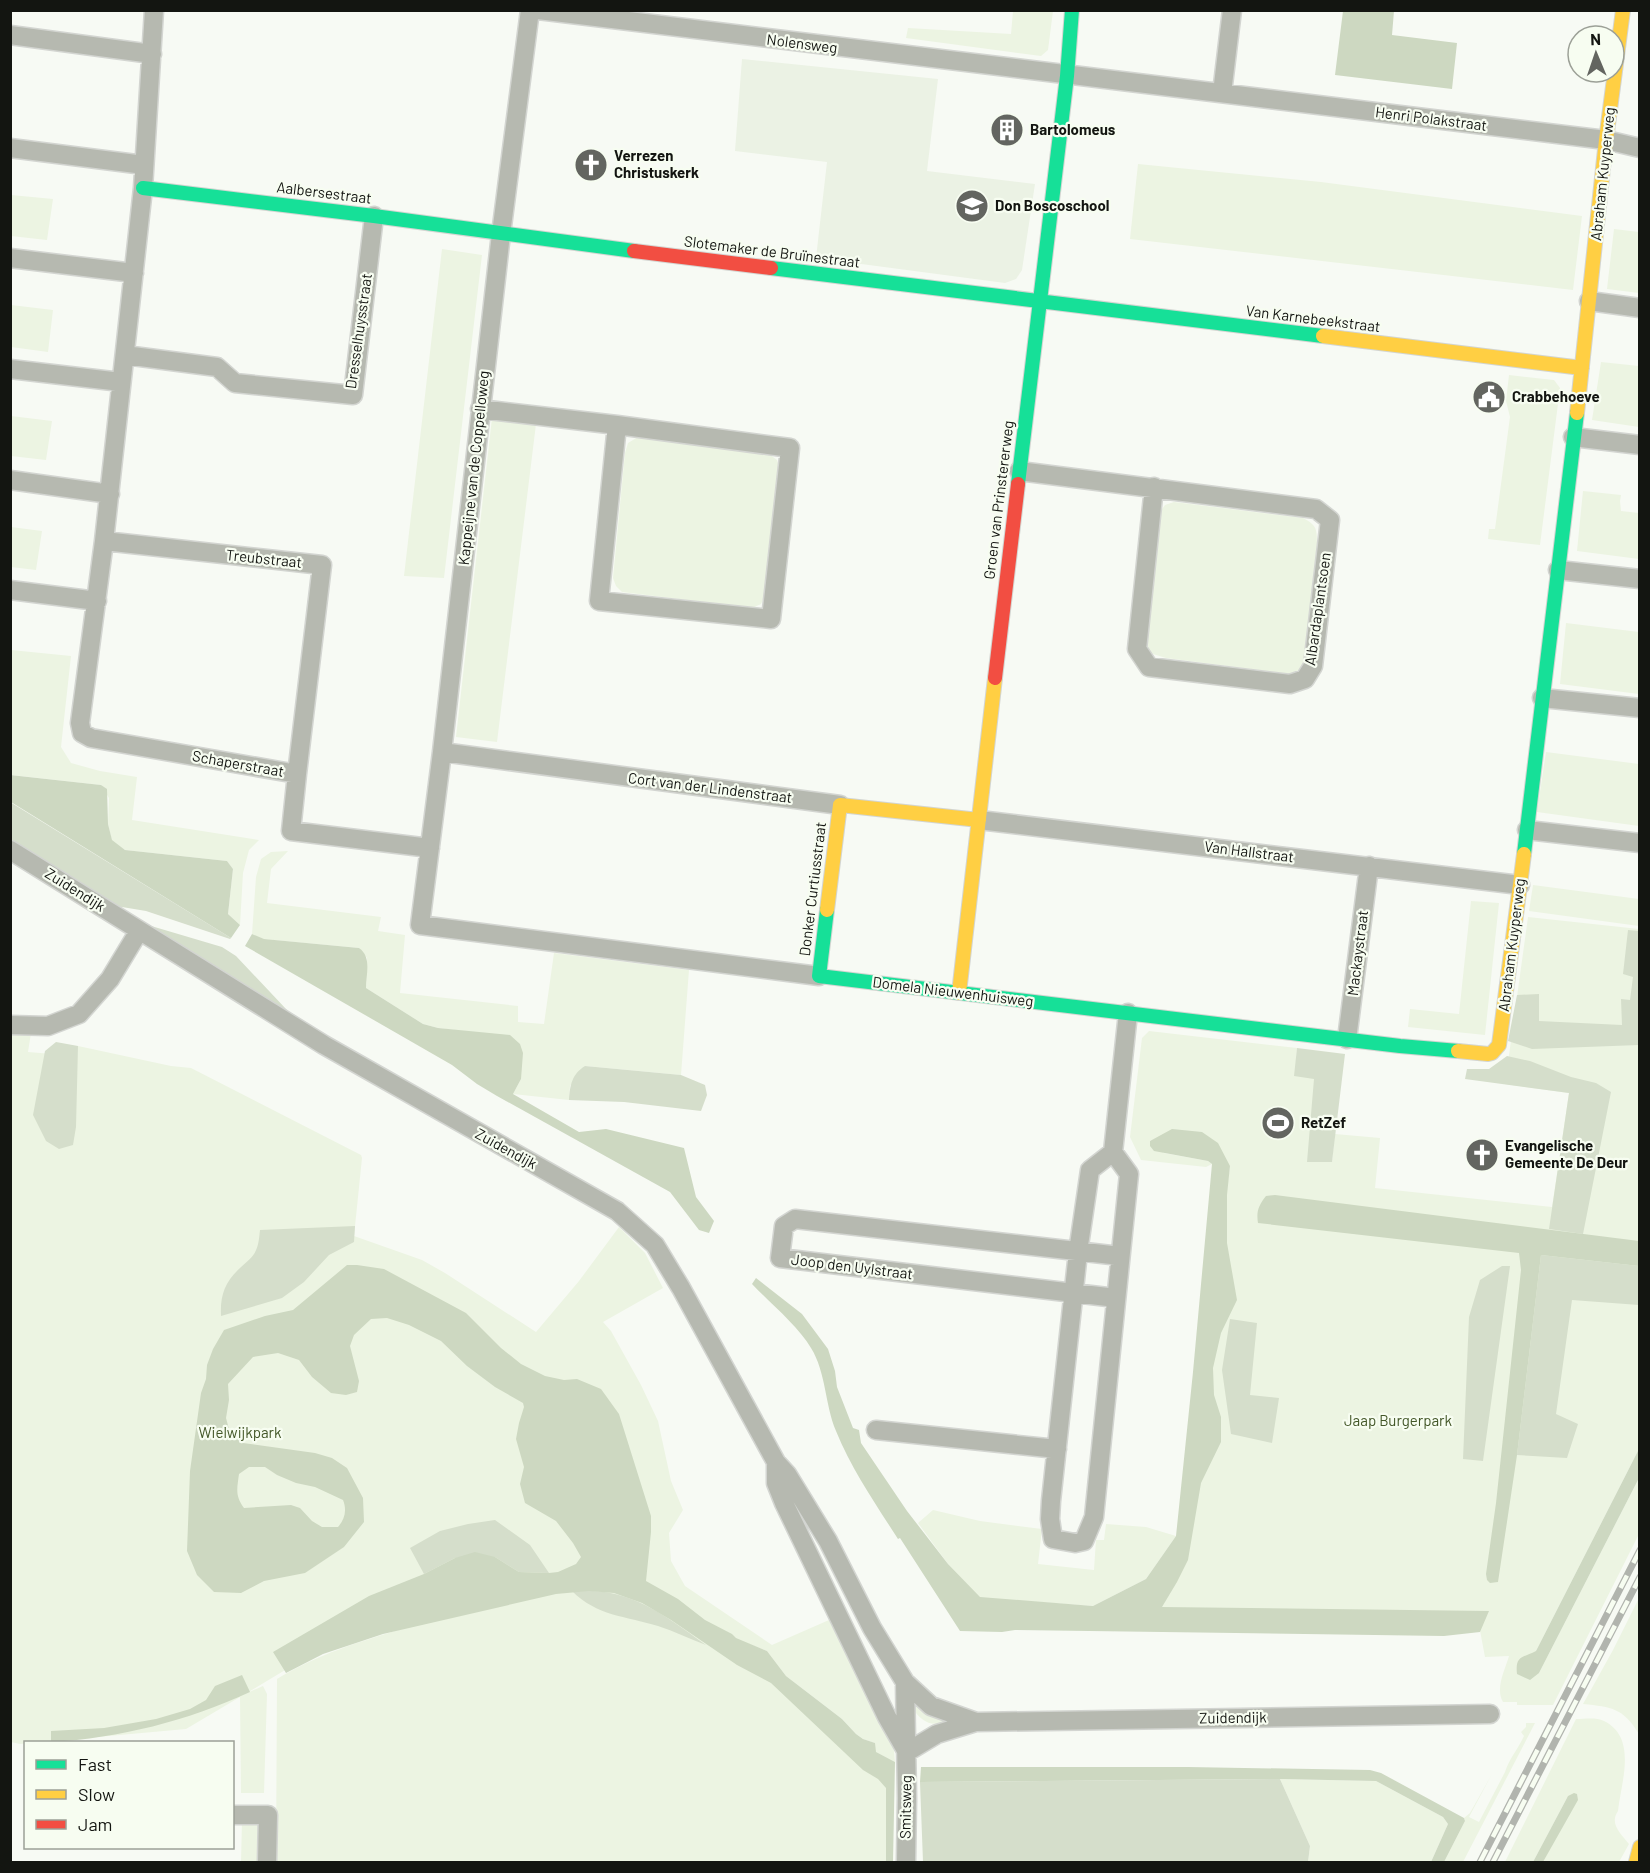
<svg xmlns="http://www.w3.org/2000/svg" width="1650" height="1873" font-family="Barlow,sans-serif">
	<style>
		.built { fill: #ebf2e4 }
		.green { fill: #ecf4e2 }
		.forest { fill: #d5decb }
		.water { fill: #cdd8c1; fill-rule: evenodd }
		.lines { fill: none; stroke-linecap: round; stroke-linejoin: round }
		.street-casing { stroke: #d3d5d1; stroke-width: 21 }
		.fast-casing { stroke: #d3d5d1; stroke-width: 16 }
		.slow-casing { stroke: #d3d5d1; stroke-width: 16 }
		.jam-casing { stroke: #d3d5d1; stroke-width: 16 }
		.street { stroke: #b6b9b0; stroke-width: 18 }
		.fast { stroke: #16e098; stroke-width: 14 }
		.slow { stroke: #ffcf43; stroke-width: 14 }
		.jam { stroke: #f24e42; stroke-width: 14 }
		.rail-casing { stroke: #b1b4ae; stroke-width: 7 }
		.rail { stroke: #f7fdf1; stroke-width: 4.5; stroke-dasharray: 14; stroke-linecap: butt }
		.labels { text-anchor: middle; stroke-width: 4.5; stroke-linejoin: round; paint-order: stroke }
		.street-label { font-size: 15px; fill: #131511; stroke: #f7fdf1 }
		.poi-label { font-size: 15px; font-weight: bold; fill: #131511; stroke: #f7fdf1; text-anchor: start }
		.park-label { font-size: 15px; fill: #435728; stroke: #f7fdf1 }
	</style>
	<rect width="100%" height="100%" fill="#f7faf4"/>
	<path class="built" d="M742,59L938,79L927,171L1035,184L1022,270L1016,279L1005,283L816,258L827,162L735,151Z"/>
	<path class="green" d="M1013,11H1053L1048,50L1041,56L906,38L908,28L1011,34Z
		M1138,164L1321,182L1582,216L1573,290L1130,239Z
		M11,195L53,199L47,240L11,236Z
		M1614,229L1639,232V293L1607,289Z
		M442,249L482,255L444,578L404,576Z
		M11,305L53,310L48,352L11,347Z
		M1601,362L1639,366V427L1592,420Z
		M1509,375L1554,380L1560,388L1540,545L1488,539L1489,529H1495L1510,417L1506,401Z
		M11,416L52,421L46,460L11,456Z
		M492,418L536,424L497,742L456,737Z
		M638,437L769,454L777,460L780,469L765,595L761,604L752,608L622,592L616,586L613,578L625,453L628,443Z
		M1583,491L1621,495L1620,501L1621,511L1639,513V559L1577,551Z
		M1174,502L1303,518C1316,525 1317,528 1317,543L1304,662L1299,670L1290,674L1166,658L1153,654L1147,649L1146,643L1160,512L1165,505Z
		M11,527L42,531L36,570L11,567Z
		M1566,623L1639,632V694L1560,684Z
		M11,650L71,656L61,747L71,763L100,771L137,777L132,820L259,840L249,850L243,873L240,925L228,914L233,869L227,861L125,850L112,841L108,824L109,798L101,785L11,775Z
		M1546,752L1639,764V826L1537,812Z
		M288,851L271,869L267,903L381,917L378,931L405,935L400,993L518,1006V1022L544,1024L554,953L689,970L681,1075L585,1066L570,1086L569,1100L513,1094L521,1079L463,1031L438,1028L423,1024L366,988L367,958L359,948L263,939L252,934L256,877L261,859L271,852Z
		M1533,885L1639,899V926L1529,911Z
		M1471,901L1499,903L1485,1035L1408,1027L1410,1009L1459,1014Z
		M1528,917L1639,929V1449L1536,1651L1539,1673L1639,1478V1534L1553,1705H1517V1702H1503C1495,1688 1505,1670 1509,1656L1485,1657L1478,1620L1140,1612L1180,1547L1230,1166L1157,1138L1150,1141L1164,1153L1208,1161L1212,1164L1206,1167L1141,1160L1130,1137L1142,1038L1149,1031L1297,1048L1295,1075L1314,1078L1332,1161L1335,1134L1380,1138L1375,1188L1552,1207L1569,1093L1505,1084Z
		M10,1033H31L28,1052L77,1056L78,1046L171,1066L191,1068L361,1155L362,1158L354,1236L422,1260L445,1273L536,1332L579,1281L619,1227L645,1253L663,1288L603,1322L611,1331L641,1385L658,1421L671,1481L683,1510L669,1533L671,1561L685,1586L772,1645L829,1620L889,1733L894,1751L895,1762L875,1752V1743L863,1739L856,1734L842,1719L786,1676L767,1651L736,1639L892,1788L894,1813L886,1812V1862H276L277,1679C320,1653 357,1643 404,1628L340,1637L247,1693L263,1686L267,1694L264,1793H241L240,1697L186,1729L20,1744L11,1742Z
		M933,1510L980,1521L1042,1529L1038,1564L1094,1570L1096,1540H1104L1106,1524L1146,1527L1176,1536L1146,1579L1093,1606L980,1598L948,1564L918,1523Z
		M1639,1598V1734C1623,1708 1612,1707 1583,1704L1613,1650Z
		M914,1703L932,1715L949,1721C931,1727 922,1723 912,1707Z
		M1576,1719C1585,1719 1596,1717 1604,1721C1638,1738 1621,1782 1618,1811C1609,1824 1621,1834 1629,1844L1619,1862H1543L1548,1852L1568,1796L1533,1862H1505Z
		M1526,1723H1535L1463,1862H1444L1465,1821L1464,1818L1470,1813L1492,1774L1469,1817L1479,1822L1505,1772C1509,1759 1518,1749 1524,1736L1521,1732L1526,1727Z
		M1280,1779L1376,1781L1443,1817L1448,1824L1431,1862H1308L1310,1846Z
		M242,1821H264V1862H241Z"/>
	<path class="forest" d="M10,802L231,938L230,939L146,911L104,904L11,846Z
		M131,920L222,947L236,956L303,1027Z
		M1628,930L1639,931V1045L1532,1049L1508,1041L1517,995L1539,994V1021L1622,1025L1621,999L1630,1000L1633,977L1623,974Z
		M56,1042L78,1046L76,1127L73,1145L59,1149L46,1141L33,1115L45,1051Z
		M1297,1048L1345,1054L1332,1162H1307L1314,1079L1294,1076Z
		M1507,1056L1530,1061L1571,1077L1596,1083L1611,1092L1583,1234L1549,1229L1569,1093L1465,1079L1467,1069H1489Z
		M585,1066L681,1075L705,1085L707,1095L701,1111L624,1102L569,1100C570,1085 572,1074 585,1066Z
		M355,1226L354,1242L329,1255L304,1282L282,1298L221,1316C220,1295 225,1282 240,1268C245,1263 251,1259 254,1254C259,1246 259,1238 260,1230Z
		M1541,1255L1639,1266V1305L1572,1300L1556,1414L1578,1424L1567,1458L1517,1455Z
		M1502,1266H1510L1483,1461L1463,1459L1469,1317L1480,1280Z
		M1230,1319L1257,1323L1250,1395L1279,1398L1272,1443L1231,1434L1222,1370Z
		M495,1520L530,1545L549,1573L519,1572L495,1557L455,1558L424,1574L410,1548L440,1531L468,1524Z
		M572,1591C586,1591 601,1590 615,1594C649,1602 678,1625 706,1645C690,1639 674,1631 658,1626C625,1616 597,1616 572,1591Z
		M1280,1779L1310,1846L1308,1862H923L920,1782Z"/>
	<path class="water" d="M1343,11H1394L1392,35L1457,43L1452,89L1335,75Z
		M10,775L101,785L107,789L108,824L112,840L125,850L227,861L233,869L228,914L240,925L231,938L11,802Z
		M252,934L264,939L359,948C372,957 366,974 366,988L423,1024L438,1028L510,1035L520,1044L523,1053L521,1079L513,1094L579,1132L606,1129L684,1148L696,1197L714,1221L709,1233L699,1230L670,1192L497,1096L477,1084L452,1065L245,946Z
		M1172,1129L1202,1132L1218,1143L1230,1166L1227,1195V1243L1237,1300L1221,1333L1213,1368L1214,1395L1221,1417V1442L1201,1483L1188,1560L1177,1582L1162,1607L1489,1611L1480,1632L1444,1636L1015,1630L1002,1632L960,1631L900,1538L898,1539C875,1503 852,1470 836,1431C825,1405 826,1372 811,1348C798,1326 770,1303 752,1284L756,1278L802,1314L828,1349L835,1371L837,1387L853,1428L859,1430L861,1443L907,1511L948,1564L980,1597L1093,1606L1146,1579L1176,1536L1193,1372L1212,1164L1208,1161L1154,1151L1150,1146V1141Z
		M1275,1195L1639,1241V1266L1541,1255L1517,1455L1498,1582L1490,1583L1487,1580L1486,1574L1496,1503L1521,1270L1519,1253L1258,1223C1256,1211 1259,1205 1266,1196Z
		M347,1265H357L384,1269L466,1313L501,1348L521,1364L545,1376L564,1380L577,1379L601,1389L619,1414L651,1516V1532L646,1581L678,1599L705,1620L732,1634L736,1638L767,1651L786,1676L842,1719L856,1734L863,1739L875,1743L876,1752L895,1762L893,1862H886V1788L878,1779L863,1770L771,1683L737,1665L671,1620L642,1603L614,1593L589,1591L556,1594L383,1634L323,1654L286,1673L273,1652L369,1596L424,1574L455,1558L475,1552L495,1557L519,1572L549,1573L558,1572L576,1564L581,1557L573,1543L556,1521L525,1503L520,1484L524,1467L516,1439L519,1423L524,1407L523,1403L495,1387L467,1366L441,1341L409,1325L387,1318L371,1319L354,1335L350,1346L359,1381L357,1392L346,1395L331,1393L312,1377L299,1360L278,1353L253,1357L228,1384L229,1400L226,1418L230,1433L243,1443L315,1453L332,1458L347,1468L363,1498L364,1522L344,1547L305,1573L264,1581L241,1593L214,1592L197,1575L187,1551L190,1471L201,1393L206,1379L207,1365L213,1349L224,1330L265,1316L293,1310ZM249,1467H265L277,1475L296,1483L315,1487L343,1500C347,1510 345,1519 338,1527H322L312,1521L300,1508L291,1505L244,1508C235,1496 237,1489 239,1474Z
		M1639,1449V1478L1539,1673L1530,1680L1517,1674C1515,1656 1522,1658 1536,1651Z
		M242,1675L250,1692C187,1721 120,1738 51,1742V1731L104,1728L156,1719L190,1709L206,1700L215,1686Z
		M921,1767H1188L1370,1770L1381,1773L1464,1818L1465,1821L1444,1862H1431L1448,1824L1443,1817L1376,1781L1280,1779L920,1782Z
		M1574,1793L1577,1794L1578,1800L1543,1862H1533L1568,1796Z"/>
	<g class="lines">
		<g class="street-casing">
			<path id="street" d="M154,10L143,188L104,541L80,723L82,733L91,738L297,774L291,831L430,848
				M530,10L501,234L442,752L420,925L819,976
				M538,10L1606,140L1640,148
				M10,35L152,54
				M1222,93L1232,10
				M10,148L144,165
				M10,258L134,273
				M1589,301L1640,308
				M125,355L217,367L235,383L353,395L374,216
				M10,369L121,382
				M480,409L617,425
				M617,425L790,448L771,619L599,601Z
				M1573,437L1640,445
				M1019,471L1316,509L1330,520L1313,666L1305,679L1290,684L1149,667L1137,649L1154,487
				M10,480L110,494
				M104,541L322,565L297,774
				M1558,570L1640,579
				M10,590L97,601
				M1542,698L1640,708
				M442,752L840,805
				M979,820L1520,885
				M1527,830L1640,843
				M10,850L324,1045L617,1211L655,1245L681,1288L776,1462L787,1474L828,1541L872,1628L905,1682L931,1706L976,1722
				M10,1025L48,1026L79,1014L110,979L139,931
				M1347,1039L1369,866
				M1113,1152L1090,1170L1078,1252L1051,1501L1050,1519L1053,1539L1075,1543L1084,1541L1094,1517L1129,1174L1113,1152L1128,1013
				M1116,1298L780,1258L784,1226L795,1219L1120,1256
				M876,1430L1057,1449
				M776,1462V1483L784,1503L887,1717L907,1752
				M905,1682L907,1798L906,1862
				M907,1752L937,1734L976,1722L1490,1714
				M232,1815H268L267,1862"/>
		</g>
		<g class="fast-casing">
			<path id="fast" d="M143,188L374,216L634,251
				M771,268L1323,336
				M1018,484L1067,76L1072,10
				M1524,854L1577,413
				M827,910L819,976L1400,1046L1458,1051"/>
		</g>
		<g class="slow-casing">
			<path id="slow" d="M1323,336L1582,368
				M1577,413L1606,140L1623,10
				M827,910L840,805L979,820
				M959,993L995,678
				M1458,1051L1488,1054L1492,1053L1499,1045L1524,854
				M1636,1862L1640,1847"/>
		</g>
		<g class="jam-casing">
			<path id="jam" d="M634,251L771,268
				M995,678L1018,484"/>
		</g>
		<use href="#street" class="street"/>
		<use href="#fast" class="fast"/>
		<use href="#slow" class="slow"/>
		<use href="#jam" class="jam"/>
		<g class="rail-casing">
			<path id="rail" d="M1480,1862L1640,1550
				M1493,1862L1640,1577"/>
		</g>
		<use href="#rail" class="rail"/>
	</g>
	<defs>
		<g id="building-disc" transform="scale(1.725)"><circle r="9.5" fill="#636560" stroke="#f7fdf1"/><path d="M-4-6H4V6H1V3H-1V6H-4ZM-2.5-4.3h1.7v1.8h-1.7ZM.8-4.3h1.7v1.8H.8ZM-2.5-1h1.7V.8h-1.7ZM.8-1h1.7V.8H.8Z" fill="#fff"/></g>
		<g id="church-disc" transform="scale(1.725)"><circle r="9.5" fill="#636560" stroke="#f7fdf1"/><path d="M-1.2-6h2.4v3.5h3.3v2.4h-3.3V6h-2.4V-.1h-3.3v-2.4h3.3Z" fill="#fff"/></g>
		<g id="school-disc" transform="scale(1.725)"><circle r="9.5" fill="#636560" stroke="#f7fdf1"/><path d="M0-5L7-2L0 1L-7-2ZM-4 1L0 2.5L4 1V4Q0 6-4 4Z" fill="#fff"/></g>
		<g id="civic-disc" transform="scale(1.725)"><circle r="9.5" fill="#636560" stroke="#f7fdf1"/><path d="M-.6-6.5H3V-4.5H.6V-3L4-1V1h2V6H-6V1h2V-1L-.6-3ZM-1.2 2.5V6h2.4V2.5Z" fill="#fff"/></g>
		<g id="stadium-disc" transform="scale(1.725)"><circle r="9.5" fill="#636560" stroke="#f7fdf1"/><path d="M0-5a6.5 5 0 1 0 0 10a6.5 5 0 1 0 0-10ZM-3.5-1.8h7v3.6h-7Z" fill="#fff"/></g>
	</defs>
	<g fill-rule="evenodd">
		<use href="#building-disc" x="1007" y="130"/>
		<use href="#church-disc" x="591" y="165"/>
		<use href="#school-disc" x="972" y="206"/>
		<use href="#civic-disc" x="1489" y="397"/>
		<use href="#stadium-disc" x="1278" y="1123"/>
		<use href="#church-disc" x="1482" y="1155"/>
	</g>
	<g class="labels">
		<g class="street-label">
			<text transform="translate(802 44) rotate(7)" y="5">Nolensweg</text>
			<text transform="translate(1431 119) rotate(7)" y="5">Henri Polakstraat</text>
			<text transform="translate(1603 174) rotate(-84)" y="5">Abraham Kuyperweg</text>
			<text transform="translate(324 193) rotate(7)" y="5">Aalbersestraat</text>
			<text transform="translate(772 252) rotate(7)" y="5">Slotemaker de Bruïnestraat</text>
			<text transform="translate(1313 319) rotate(7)" y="5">Van Karnebeekstraat</text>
			<text transform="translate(359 331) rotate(-82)" y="5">Dresselhuysstraat</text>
			<text transform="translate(474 468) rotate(-84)" y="5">Kappeijne van de Coppelloweg</text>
			<text transform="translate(999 500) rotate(-83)" y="5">Groen van Prinstererweg</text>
			<text transform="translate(264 559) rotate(6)" y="5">Treubstraat</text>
			<text transform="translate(1318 609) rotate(-82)" y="5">Albardaplantsoen</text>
			<text transform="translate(238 764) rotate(10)" y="5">Schaperstraat</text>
			<text transform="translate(710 788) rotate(7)" y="5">Cort van der Lindenstraat</text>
			<text transform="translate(1249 852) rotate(7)" y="5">Van Hallstraat</text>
			<text transform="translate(813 889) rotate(-83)" y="5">Donker Curtiusstraat</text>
			<text transform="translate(75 890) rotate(32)" y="5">Zuidendijk</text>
			<text transform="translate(1512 945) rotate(-83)" y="5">Abraham Kuyperweg</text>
			<text transform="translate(1358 953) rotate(-83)" y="5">Mackaystraat</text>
			<text transform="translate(953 992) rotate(7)" y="5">Domela Nieuwenhuisweg</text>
			<text transform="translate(506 1149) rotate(29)" y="5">Zuidendijk</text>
			<text transform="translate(852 1267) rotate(7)" y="5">Joop den Uylstraat</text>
			<text transform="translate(1233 1718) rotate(-1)" y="5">Zuidendijk</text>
			<text transform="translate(906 1807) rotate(-89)" y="5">Smitsweg</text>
		</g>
		<g class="poi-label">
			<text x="1030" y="135">Bartolomeus</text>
			<text x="614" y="161">Verrezen<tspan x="614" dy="17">Christuskerk</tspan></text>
			<text x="995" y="211">Don Boscoschool</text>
			<text x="1512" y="402">Crabbehoeve</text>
			<text x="1301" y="1128">RetZef</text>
			<text x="1505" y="1151">Evangelische<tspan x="1505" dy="17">Gemeente De Deur</tspan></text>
		</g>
		<g class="park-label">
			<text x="1398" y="1426">Jaap Burgerpark</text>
			<text x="240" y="1438">Wielwijkpark</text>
		</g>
	</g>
	<rect width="1650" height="1873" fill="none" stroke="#131511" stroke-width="24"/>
	<rect x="24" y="1741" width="210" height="108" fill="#f7fdf1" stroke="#9ca097" stroke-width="1.5"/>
	<rect x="36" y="1760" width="30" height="9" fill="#16e098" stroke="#9ca097" stroke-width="1.5"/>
	<text x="78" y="1771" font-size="18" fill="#131511">Fast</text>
	<rect x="36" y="1790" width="30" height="9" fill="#ffcf43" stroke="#9ca097" stroke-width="1.5"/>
	<text x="78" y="1801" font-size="18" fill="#131511">Slow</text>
	<rect x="36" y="1820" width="30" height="9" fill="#f24e42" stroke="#9ca097" stroke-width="1.5"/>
	<text x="78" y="1831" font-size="18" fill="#131511">Jam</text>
	<g transform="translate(1596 54) rotate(358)"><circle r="28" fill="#f7fdf1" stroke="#9ca097" stroke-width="1.5"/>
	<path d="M0-4.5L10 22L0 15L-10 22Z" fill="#636560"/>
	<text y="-9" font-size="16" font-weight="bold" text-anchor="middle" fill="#131511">N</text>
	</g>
</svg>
